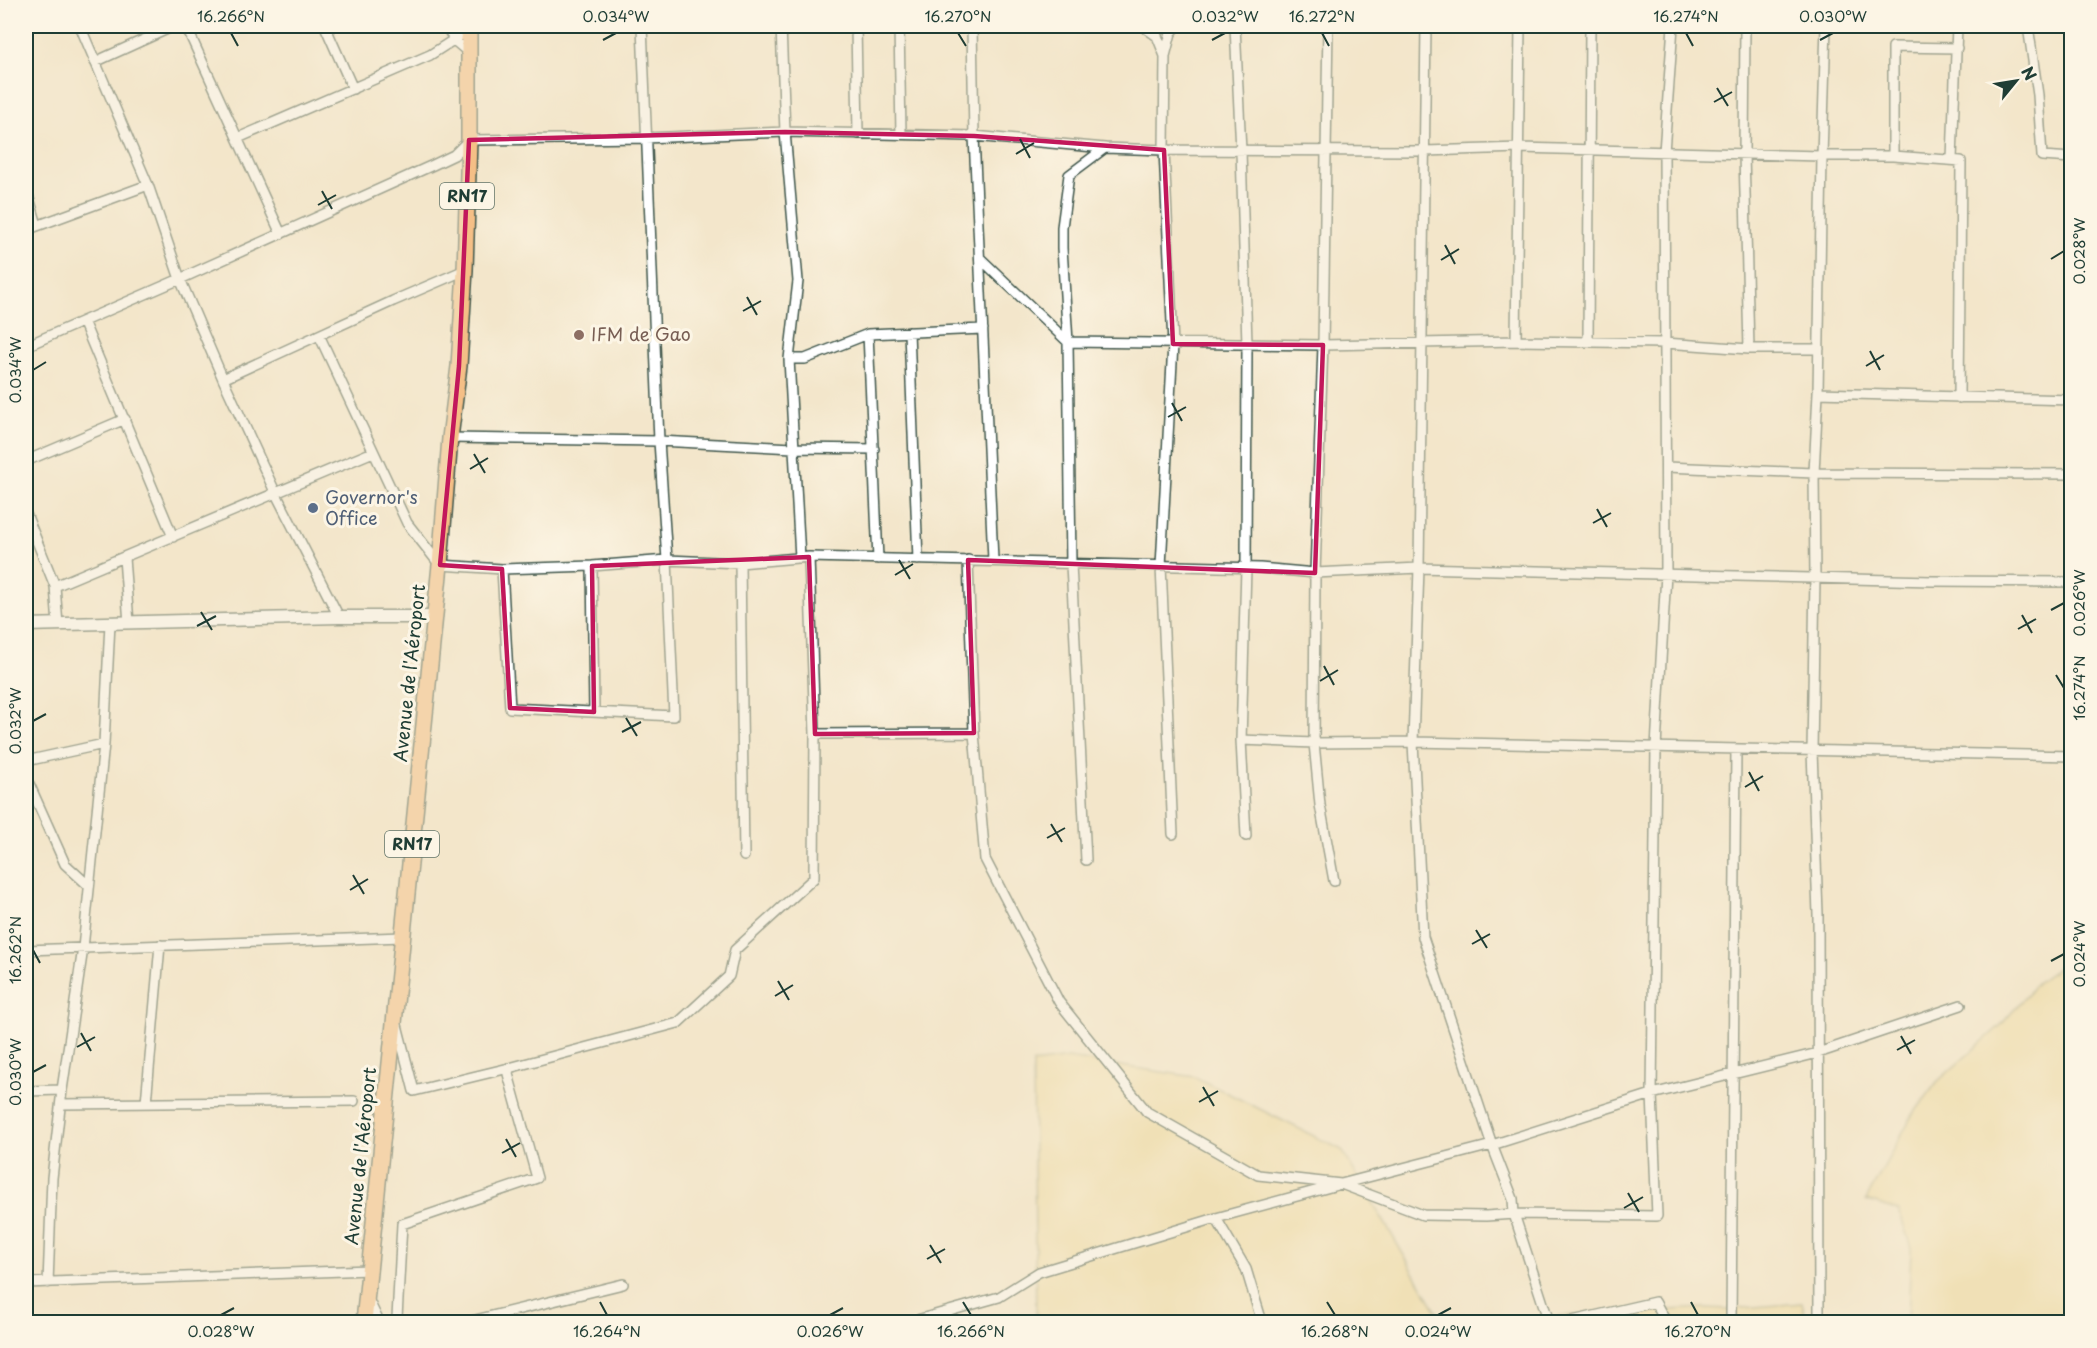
<svg xmlns="http://www.w3.org/2000/svg" width="2097" height="1348" font-family="'Playpen Sans',sans-serif">
	<style>
		.sand { fill: #eeda9e; stroke: #868c69; stroke-width: 1.5 }
		.lines { fill: none; stroke-linecap: round; stroke-linejoin: round }
		.minor-casing { stroke: #3f564b; stroke-width: 12 }
		.tertiary-casing { stroke: #3f564b; stroke-width: 15 }
		.primary-casing { stroke: #3f564b; stroke-width: 18 }
		.minor { stroke: #fff; stroke-width: 9 }
		.tertiary { stroke: #fff; stroke-width: 12 }
		.primary { stroke: #f5bf86; stroke-width: 15 }
		.marked { fill: none; stroke: #c2185b; stroke-width: 4.5; stroke-linejoin: round }
		.ticks { fill: none; stroke: #1f3d34; stroke-width: 2 }
		.education-dot { fill: #8d6e63; stroke: #fcf5e5; stroke-width: 2 }
		.service-dot { fill: #5c6f8a; stroke: #fcf5e5; stroke-width: 2 }
		.labels { text-anchor: middle; stroke-width: 6; stroke-linejoin: round; paint-order: stroke }
		.shield { fill: #fcf5e5; stroke: #617469; stroke-width: 1.5 }
		.shield-label { font-size: 16px; font-weight: bold; fill: #1f3d34 }
		.education-label { font-size: 18px; fill: #785e54; stroke: #fcf5e5; text-anchor: start }
		.service-label { font-size: 18px; fill: #4e5e75; stroke: #fcf5e5; text-anchor: start }
		.street-label { font-size: 18px; fill: #1f3d34; stroke: #fcf5e5 }
		.neatline { fill: none; stroke: #1f3d34; stroke-width: 2 }
		.ticks-label { font-size: 15px; text-anchor: middle; fill: #1f3d34 }
	</style>
	<rect width="100%" height="100%" fill="#fcf5e5"/>
	<filter id="ink" filterUnits="userSpaceOnUse"><feTurbulence type="fractalNoise" baseFrequency=".0167" numOctaves="2"/><feDisplacementMap in="SourceGraphic" scale="12" xChannelSelector="R" yChannelSelector="G"/><feConvolveMatrix kernelMatrix="1 2 1 2 8 2 1 2 1" color-interpolation-filters="sRGB"/></filter>
	<filter id="wash" filterUnits="userSpaceOnUse"><feTurbulence type="fractalNoise" baseFrequency=".008" numOctaves="4" result="noise"/><feDisplacementMap in="SourceGraphic" scale="24" xChannelSelector="R" yChannelSelector="G"/><feGaussianBlur stdDeviation="1.35" result="paint"/><feColorMatrix in="noise" values="0 0 0 0 0 0 0 0 0 0 0 0 0 0 0 0 0 1.4 0 .05"/><feComposite in="paint" operator="in"/></filter>
	<g filter="url(#wash)">
		<rect width="100%" height="100%" fill="#f3e6cb"/>
		<path class="sand" d="M2071,958V1322H1908L1911,1248L1899,1211L1866,1200L1910,1119L1937,1082L2001,1025L2037,983Z
			M1068,1058L1195,1077L1342,1150L1443,1322H1036L1033,1063Z
			M1802,1303L1807,1322H1448L1705,1308L1730,1309Z"/>
	</g>
	<g filter="url(#ink)">
		<g class="lines">
			<g class="minor-casing">
				<path id="minor" d="M80,26L148,185L180,279L223,379L276,494L339,617
					M186,26L281,234
					M325,26L353,89
					M446,26L455,41L468,52
					M781,26L785,132L798,281L789,359L800,558
					M856,26L858,134
					M899,26L901,134
					M972,26L974,136L993,560
					M1143,26L1157,36L1165,56
					M1235,26L1241,151L1247,344L1246,568L1241,740L1246,836
					M1328,26L1323,345L1315,573L1314,743L1320,805L1334,881
					M1426,26L1419,568L1413,742L1423,937L1492,1145L1513,1199L1514,1214L1657,1216L1652,1094L1656,747L1666,574L1664,152L1673,26
					M1745,26L1744,154L1749,349
					M2028,26L2038,95L2042,156L2072,158
					M95,62L174,26
					M238,138L430,55L469,30
					M1893,156V47L1957,48
					M1952,159L1957,26
					M26,188L37,225
					M26,230L148,185
					M981,259L1068,342L1323,345L1516,341L1665,343L1749,349H1819
					M83,321L173,537
					M909,332L918,560
					M319,335L407,523L440,565L502,569L592,566L667,560L740,563L809,557L1260,568L1315,573L1419,568L1932,581L2072,582
					M1516,341L1520,26
					M1588,342L1590,26
					M26,346L180,279L433,165L454,155L469,140L646,138L785,132L974,136L1105,148L1164,150L1425,151L1520,148L1822,156L1826,26
					M789,359H805L868,334
					M223,379L393,301L465,270
					M1818,393L2072,400
					M450,438L659,441L793,448L874,449
					M26,461L125,419
					M1666,467L1814,473L2072,474
					M26,514L55,586L58,625
					M124,558L129,623
					M878,559L868,334L983,329
					M968,560L974,733
					M740,563L744,856
					M592,566L594,712
					M502,569L510,708L674,716L667,560L659,441L642,26
					M55,586L373,452
					M815,734L974,733L985,859L1059,1002L1147,1112L1258,1175L1341,1184L1492,1145L1652,1094L1818,1053L1961,1005
					M1241,740L1314,743L1413,742L2072,756
					M26,761L104,744
					M26,777L65,864L88,885
					M1173,834L1161,566L1173,344L1164,150L1165,56L1171,33L1177,26
					M1086,860L1071,564L1068,342L1062,248V227L1069,175L1105,148
					M26,950L403,937
					M397,1025L414,1091L509,1068
					M26,1091L62,1090
					M146,1103L160,945
					M61,1104L354,1101
					M1216,1218L1246,1269L1262,1322
					M26,1283L369,1270
					M48,1283L52,1178L62,1090L83,948L104,744L110,623
					M368,1299L379,1322
					M393,1322L397,1318L402,1224L537,1178L508,1074L509,1068L678,1023L729,976L735,950L814,878L815,734L809,557
					M467,1322L623,1284
					M910,1322L999,1297L1039,1272L1216,1218L1341,1184L1423,1215L1486,1216L1514,1214L1549,1322
					M1568,1322L1655,1302L1666,1322
					M1731,1322L1736,749
					M1819,1322L1818,914L1812,751L1815,578L1814,473L1818,393L1822,156H1893L1961,161L1959,398"/>
			</g>
			<g class="tertiary-casing">
				<path id="tertiary" d="M26,625L339,617H435"/>
			</g>
			<g class="primary-casing">
				<path id="primary" d="M364,1322L440,565L450,438L459,366L465,270L469,140V26"/>
			</g>
			<use href="#minor" class="minor"/>
			<use href="#tertiary" class="tertiary"/>
			<use href="#primary" class="primary"/>
		</g>
	</g>
	<path d="M0 0H2097V1348H0ZM785,132L974,136L1164,150L1173,344L1323,345L1315,573L968,560L974,733L815,734L809,557L592,566L594,712L510,708L502,569L440,565L459,366L469,140Z" fill="#f3e6cb" fill-opacity=".55" fill-rule="evenodd"/>
	<path class="marked" d="M785,132L974,136L1164,150L1173,344L1323,345L1315,573L968,560L974,733L815,734L809,557L592,566L594,712L510,708L502,569L440,565L459,366L469,140Z"/>
	<path class="ticks" d="M231,33L238,46M958,33L966,46M1322,33L1329,46M1686,33L1693,46M603,40L616,33M1212,40L1225,33M1820,40L1833,33M1717,88L1728,106M1714,102L1732,92M1020,139L1030,158M1016,154L1034,143M322,191L332,209M318,205L336,195M1445,245L1455,264M2051,259L2064,251M1441,260L1459,249M747,297L757,315M743,311L761,301M1870,351L1880,370M1866,366L1884,355M33,370L46,362M1172,403L1182,421M1168,417L1186,407M474,454L485,473M470,469L488,458M1597,509L1607,527M1593,523L1611,513M899,560L910,579M895,575L913,564M2051,610L2064,603M201,612L212,630M2022,615L2032,633M197,626L216,616M2018,629L2036,619M1324,666L1334,685M2056,675L2064,688M1320,681L1338,670M626,718L637,736M33,721L46,714M622,732L641,722M1749,772L1759,791M1745,787L1763,776M1051,824L1062,842M1047,838L1065,828M353,875L364,894M350,890L368,879M1476,930L1487,948M1472,944L1490,934M33,950L40,963M2051,961L2064,954M778,981L789,1000M775,996L793,985M81,1033L91,1051M1901,1036L1911,1054M77,1047L95,1037M1897,1050L1915,1040M33,1072L46,1065M1203,1087L1214,1106M1199,1102L1218,1091M506,1139L516,1157M502,1153L520,1143M1628,1193L1639,1212M1624,1208L1643,1197M930,1245L941,1263M927,1259L945,1249M600,1302L607,1315M963,1302L971,1315M1327,1302L1335,1315M1691,1302L1698,1315M221,1315L234,1308M830,1315L843,1308M1438,1315L1451,1308"/>
	<circle class="education-dot" cx="579" cy="335" r="6"/>
	<circle class="service-dot" cx="313" cy="508" r="6"/>
	<g class="labels">
		<g class="shield">
			<rect x="440" y="183" width="54" height="26" rx="4.5"/>
			<rect x="385" y="831" width="54" height="26" rx="4.5"/>
		</g>
		<g class="shield-label">
			<text x="467" y="202">RN17</text>
			<text x="412" y="850">RN17</text>
		</g>
		<g class="education-label">
			<text x="591" y="341">IFM de Gao</text>
		</g>
		<g class="service-label">
			<text x="325" y="504">Governor's<tspan x="325" dy="21">Office</tspan></text>
		</g>
		<g class="street-label">
			<text transform="translate(410 673) rotate(-84)" y="6">Avenue de l'Aéroport</text>
			<text transform="translate(361 1156) rotate(-84)" y="6">Avenue de l'Aéroport</text>
		</g>
	</g>
	<rect width="2097" height="1348" fill="none" stroke="#fcf5e5" stroke-width="66"/>
	<g transform="translate(2016 81) rotate(60)" stroke="#fcf5e5" stroke-width="4.5" paint-order="stroke">
	<path d="M0-4.5L10 22L0 15L-10 22Z" fill="#1f3d34"/>
	<text y="-9" font-size="16" font-weight="bold" text-anchor="middle" fill="#1f3d34">N</text>
	</g>
	<rect x="33" y="33" width="2031" height="1282" class="neatline"/>
	<g class="ticks-label">
		<text x="231" y="22">16.266°N</text>
		<text x="616" y="22">0.034°W</text>
		<text x="958" y="22">16.270°N</text>
		<text x="1225" y="22">0.032°W</text>
		<text x="1322" y="22">16.272°N</text>
		<text x="1686" y="22">16.274°N</text>
		<text x="1833" y="22">0.030°W</text>
		<text transform="translate(2080 251) rotate(-90)" y="5">0.028°W</text>
		<text transform="translate(16 370) rotate(-90)" y="5">0.034°W</text>
		<text transform="translate(2080 603) rotate(-90)" y="5">0.026°W</text>
		<text transform="translate(2080 688) rotate(-90)" y="5">16.274°N</text>
		<text transform="translate(16 721) rotate(-90)" y="5">0.032°W</text>
		<text transform="translate(16 950) rotate(-90)" y="5">16.262°N</text>
		<text transform="translate(2080 954) rotate(-90)" y="5">0.024°W</text>
		<text transform="translate(16 1072) rotate(-90)" y="5">0.030°W</text>
		<text x="221" y="1337">0.028°W</text>
		<text x="607" y="1337">16.264°N</text>
		<text x="830" y="1337">0.026°W</text>
		<text x="971" y="1337">16.266°N</text>
		<text x="1335" y="1337">16.268°N</text>
		<text x="1438" y="1337">0.024°W</text>
		<text x="1698" y="1337">16.270°N</text>
	</g>
</svg>
